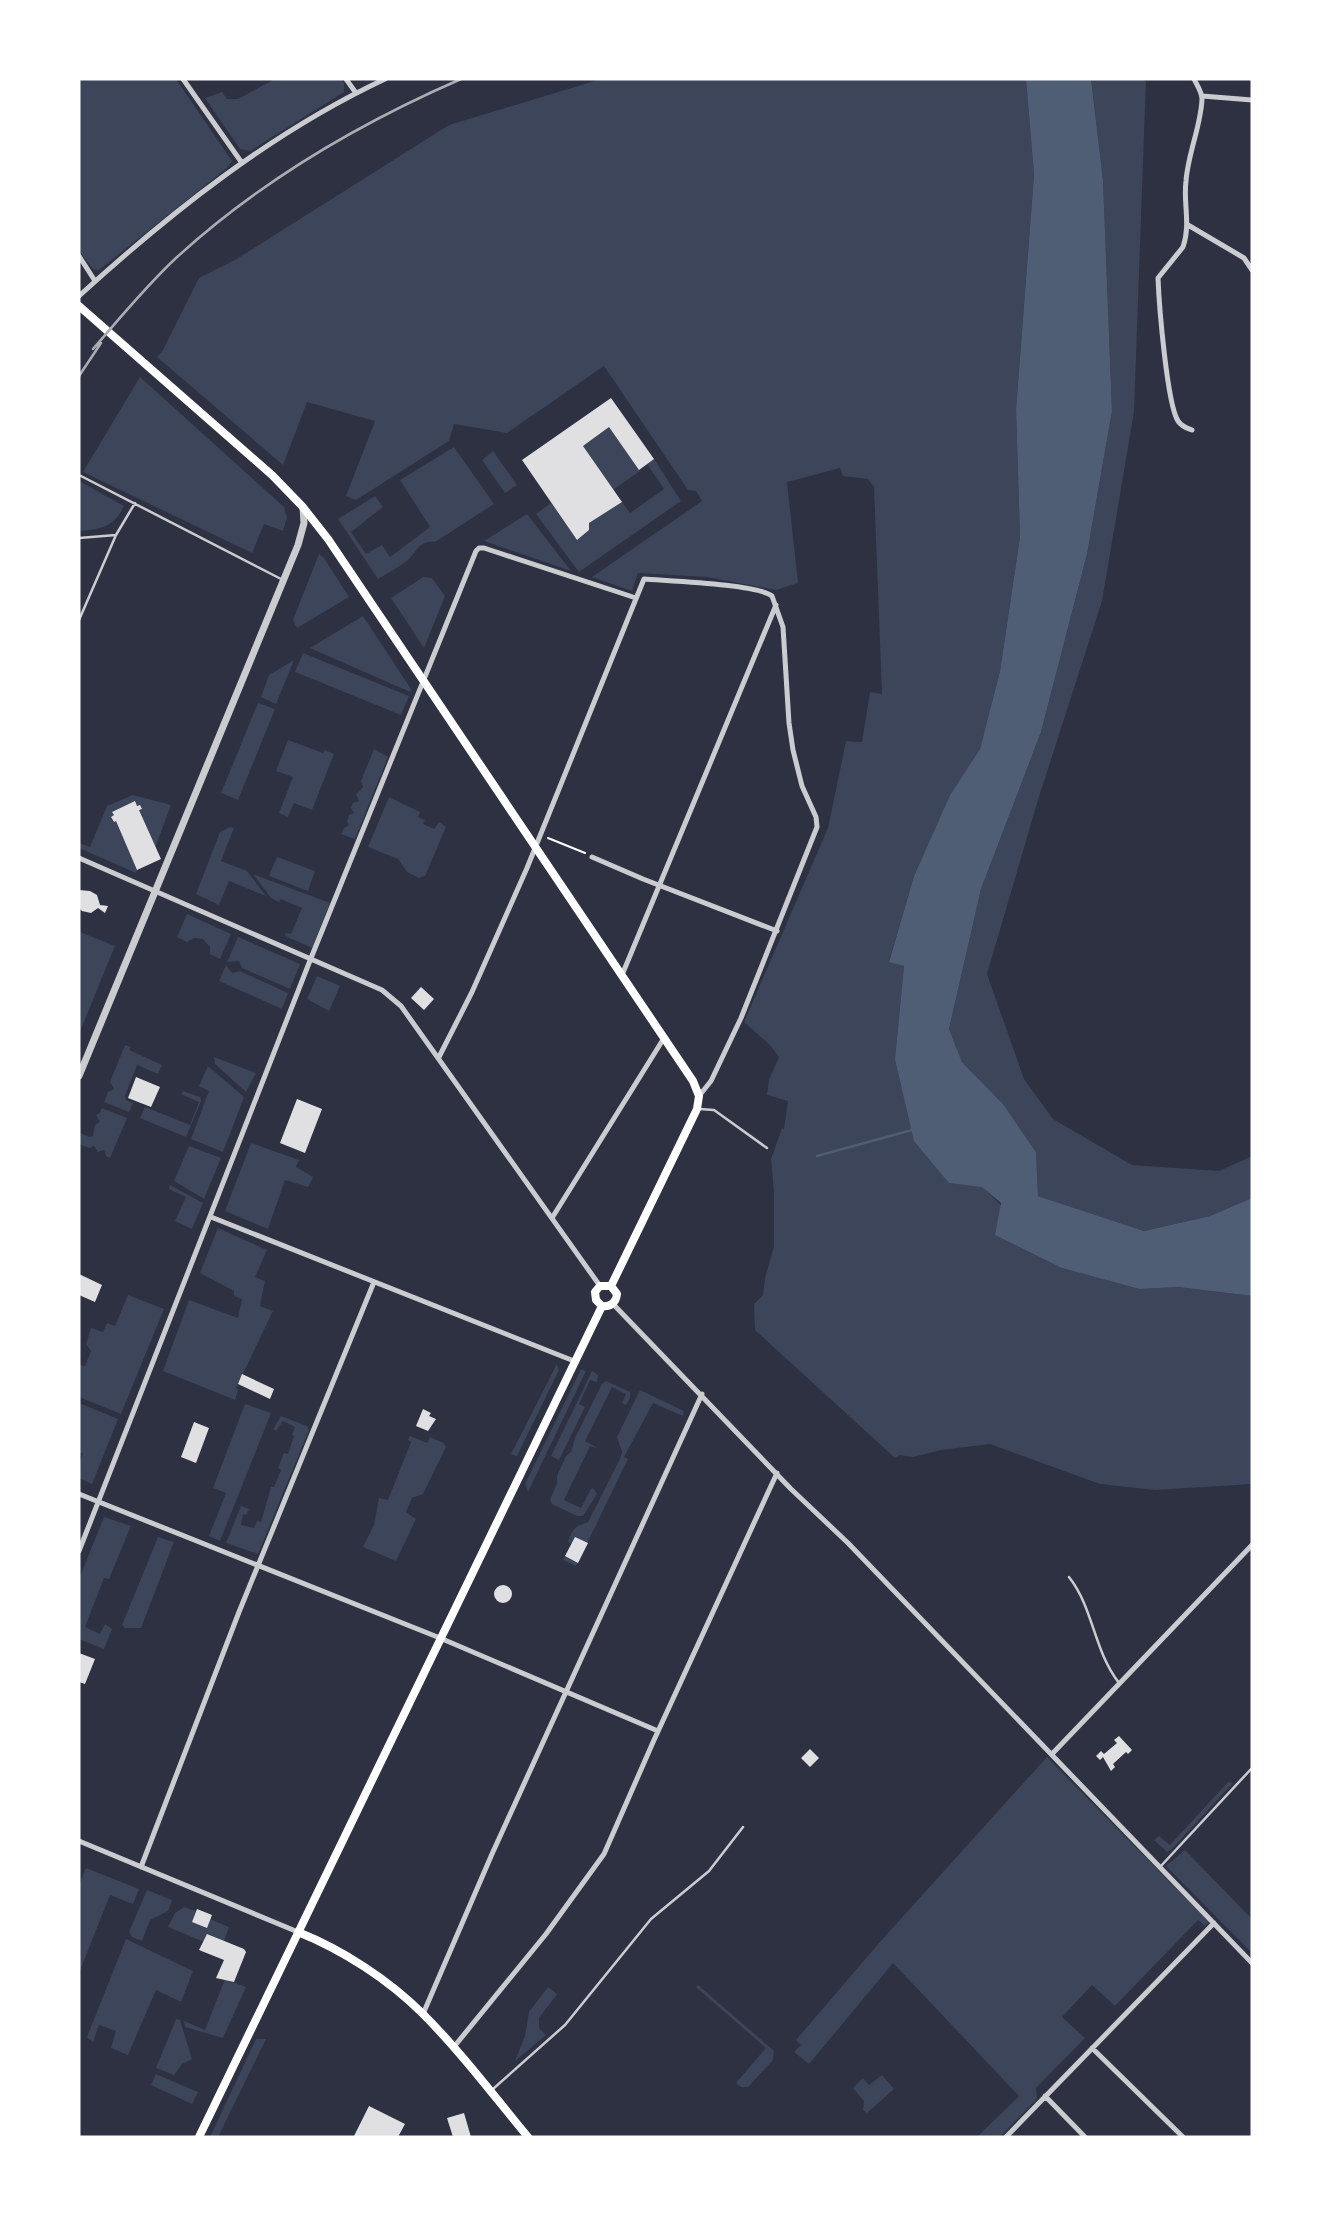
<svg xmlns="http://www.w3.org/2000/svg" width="1331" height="2216" font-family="Karla,sans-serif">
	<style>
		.green { fill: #3c4559 }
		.water { fill: #4f5d75 }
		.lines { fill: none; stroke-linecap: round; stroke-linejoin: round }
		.stream { stroke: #4f5d75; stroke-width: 2.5 }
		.building { fill: #e0e0e3 }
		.path { stroke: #fff; stroke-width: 2 }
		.service { stroke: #caccd0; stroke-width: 2.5 }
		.minor { stroke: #caccd0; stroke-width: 5 }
		.tertiary { stroke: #caccd0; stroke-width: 7 }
		.secondary { stroke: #fff; stroke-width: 8 }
		.rail { stroke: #abadb3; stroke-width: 2.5 }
	</style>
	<rect width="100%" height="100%" fill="#2d3142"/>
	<path class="green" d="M79,79H176L232,161L227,168L99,270L93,269L79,251Z
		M275,79H341L344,83V92L250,151L240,149L205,98L222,92L227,99H238Z
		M601,79H1026L1034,175L1016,410L1020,537L1000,671L980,749L950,795L914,876L889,961L904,966L895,1059L949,1183L982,1186L1062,1268L1139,1289L1178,1287L1252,1296V1484L1155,1490L1100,1484L990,1444L941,1450L913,1457L899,1455L895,1458L755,1330L754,1304L763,1295L765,1278L774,1246V1193L771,1159L782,1128L784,1129L788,1101L767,1095L769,1080L779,1057L770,1045L744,1022L828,828L846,741L862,742L870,692L882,694L874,487L868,479L843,476L840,468L787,482L798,583L776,590L707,577L638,573L632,591L592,577L702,501L696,491L688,490L604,366L507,433L454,424L449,441L356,500L346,496L375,421L307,402L283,465L157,357L163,350L199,278L235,260L449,125Z
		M1091,79H1146L1134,412L1102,601L1038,800L987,974L1024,1079L1053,1119L1132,1165L1219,1171L1252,1156V1198L1210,1216L1144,1231L1038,1196L1036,1152L1003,1104L962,1062L949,1029L981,889L1041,732L1087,554L1112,411L1103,180Z
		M140,377L284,507L287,518L283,531L264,524L252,553L83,472Z
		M609,427L640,471L613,490L583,446Z
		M454,447L494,504L435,542C419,540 417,552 408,560C399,567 388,573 378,579L338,519L375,496L383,507L351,532L366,554L382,545L390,557L430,527L400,480Z
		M493,451L517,485L505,493L482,460Z
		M654,459L681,501L579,572L536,514L551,503L577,540L589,530V523L622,502L630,513L664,489L647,464Z
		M79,481L124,506C115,526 100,530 79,531Z
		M527,514L571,571L484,541Z
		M319,554L324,558L349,597L297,628L293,620Z
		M423,577L432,578L445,596L424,648L391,598Z
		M363,616L411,689L410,692L310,648Z
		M303,653L409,696L401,715L295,672Z
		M294,660L276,704L261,697L269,675Z
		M258,703L275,709L238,800L221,793Z
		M288,740L323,753L325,750L334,754L312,810L294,803L288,817L279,813L293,777L276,771Z
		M374,749L388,757L355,839L341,834L344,828L349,825L347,821L349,815L354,813L351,808L353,803L359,801L356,795L363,787L361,781Z
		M133,795L171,805L155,848L139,810L141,809L140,805L137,806L134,802L112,812L114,815L111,817L113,822L116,821L137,870L136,873L79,848V843L90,847L107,806Z
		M389,797L420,812L418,817L425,820L423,824L434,829L439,822L446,827L425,876L419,878L407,872L398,859L368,847Z
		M230,827L234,828L221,861L247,871L266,896L229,881L219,905L196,894L220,832Z
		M277,857L315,871L308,891L269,876Z
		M253,874L330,903L312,948L285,936L286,933L291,934L302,908L281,899L279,902L271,898Z
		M187,914L231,934L220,959L210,954V947L203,939L194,938L187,942L177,937Z
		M80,932L115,946L79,1034V935Z
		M238,937L300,964L290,989L242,968L239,961L227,962Z
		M226,965L232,973L240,971L288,993L282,1009L219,981Z
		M317,976L340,986L329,1011L307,999Z
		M125,1045L131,1047L129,1050L162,1065L158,1074L137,1065L125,1096L126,1100L133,1103L129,1112L104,1102L108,1092L114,1089L110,1082Z
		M214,1057L256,1073L246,1092L215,1064Z
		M208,1066L244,1097L223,1152L191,1139L209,1091L199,1086Z
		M183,1091L200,1097L201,1101L186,1137L140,1118L145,1107L190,1125L199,1102L181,1094Z
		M102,1108L127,1118L110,1158L106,1156L104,1150L98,1152L94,1146L89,1148L79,1144L80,1133L89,1137L93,1136L95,1125L100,1122L96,1115L100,1113Z
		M251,1143L299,1160L296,1167L313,1177L308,1187L285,1180L268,1229L225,1211Z
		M189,1146L221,1158L204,1199L174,1181Z
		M170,1185L203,1203L192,1229L175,1221L186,1197L169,1189Z
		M218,1228L267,1250L255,1277L265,1281L260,1306L273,1311L236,1388L238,1390L235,1400L163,1371L189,1300L238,1318L242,1299L234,1296V1291L200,1273Z
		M128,1295L164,1309L121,1414L79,1397V1365L85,1366L91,1351L86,1344L91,1328L103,1332L107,1323L115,1326Z
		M557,1364L559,1370L517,1456L511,1454Z
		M581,1369L586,1371L528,1492L525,1484Z
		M592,1371L598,1375L597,1382L590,1380L579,1404L585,1407L559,1460L551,1456Z
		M606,1381L630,1392V1398L626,1405L622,1403L626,1394L612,1387L585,1441L599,1449L590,1446L564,1500L581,1508L591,1489L593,1488L597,1494L583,1516H577L552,1504L550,1500L557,1483V1476L566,1456L571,1452L575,1438L602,1384Z
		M640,1390L684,1411L683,1416L653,1403L624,1457L628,1459L576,1566L563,1560L572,1544L568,1542C572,1529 575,1526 588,1522L620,1459L622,1452L617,1437Z
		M79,1403L118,1419L92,1484L79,1478V1464L83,1454L79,1452Z
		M245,1404L271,1413L220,1541L209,1536L226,1493L213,1488Z
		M281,1416L307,1426L309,1430L258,1554L226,1543L241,1506L249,1509L246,1515L243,1514L241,1525L254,1528L257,1521L261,1522L271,1487H274L281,1470L278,1468L284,1453L288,1454L294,1436L292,1435L295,1427L283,1421L276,1431L273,1429Z
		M410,1436L427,1443L430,1437L444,1443L446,1447L423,1494L412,1498L406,1512L416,1519L396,1561L363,1547L374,1525L379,1498L388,1500L411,1442L408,1440Z
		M104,1517L131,1526L109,1579L104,1578L85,1627L100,1634L105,1624L112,1629L104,1649L79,1639V1579Z
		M158,1537L174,1542L141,1628H125L122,1625Z
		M1047,1757L1209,1922L1205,1926L1198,1920L1115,2006L1092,1985L1062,2017L1085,2038L1036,2088L1037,2099L1000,2137H977L1019,2096L893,1963L809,2064L794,2052L801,2045L796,2040L879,1943Z
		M1228,1782L1233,1783L1171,1850L1167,1852L1154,1840L1159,1836L1170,1845Z
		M1185,1850L1252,1919V1953L1166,1866Z
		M86,1868L139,1889L133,1904L110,1895L79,1973V1885Z
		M147,1890L172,1900L168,1911L150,1920L142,1941L132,1937L129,1932Z
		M184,1907L196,1911L192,1922L210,1919L229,1927L224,1941L208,1934L204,1942L168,1927L175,1913Z
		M126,1939L193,1971L181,2002L156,1990L128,2055L111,2048L116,2031L99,2025L93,2042L87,2037Z
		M225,1979L246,1987L223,2038L185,2027L184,2021L205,2030Z
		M698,1985L774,2051L773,2060L748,2087H741L736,2083L766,2048L696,1987Z
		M548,1987L557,1994L539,2018V2028L546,2035L515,2061L525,2036L529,2012Z
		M176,2019L180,2020L192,2059L182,2064L174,2075L156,2068Z
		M256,2039H266L218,2137H210Z
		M156,2074L198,2092L192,2104L151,2085Z
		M882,2075L894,2089L867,2113L863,2110L864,2101L853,2088L863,2078L869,2085Z"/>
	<path class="water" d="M1026,79H1091L1103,180L1112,411L1087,554L1041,732L981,889L949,1029L962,1062L1003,1104L1036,1152L1038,1196L1144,1231L1210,1216L1252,1198V1296L1178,1287L1139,1289L1062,1268L995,1235L1001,1203L982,1187L949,1183L914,1141L895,1059L904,966L889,962L914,876L950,795L980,749L1000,671L1020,537L1016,410L1034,175Z"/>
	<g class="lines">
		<path class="stream" d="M817,1156L912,1130"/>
	</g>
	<path class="building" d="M611,398L654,459L639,470L609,427L583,446L622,502L589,523V530L577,540L522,460Z
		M135,801L137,806L140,805L142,809L139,810L161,859L137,870L116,821L114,822L111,817L114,815L112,812Z
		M79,890L90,891L97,895L100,905L108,906L105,913L98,908L91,913L82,911L79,908Z
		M421,987L434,999L424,1010L411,998Z
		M136,1077L160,1087L151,1107L128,1098Z
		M297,1099L322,1109L305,1153L280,1143Z
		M79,1274L102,1285L95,1302L79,1295Z
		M242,1374L274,1389L270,1399L238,1384Z
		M423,1409L431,1413L429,1416L436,1419L428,1431L416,1426Z
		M194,1422L209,1428L196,1463L181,1457Z
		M575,1537L588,1543L578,1563L565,1556Z
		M494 1594a9 9 0 1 1 18 0a9 9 0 1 1-18 0Z
		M79,1653L95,1659L85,1684L79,1682Z
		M1119,1736L1132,1750L1128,1754L1126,1752L1113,1764L1115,1767L1111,1771L1103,1757L1100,1760L1096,1756L1101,1751L1104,1754L1117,1743L1114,1740Z
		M810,1749L819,1758L810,1767L801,1758Z
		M197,1909L212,1915L207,1928L192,1922Z
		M207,1934L244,1949L246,1952L234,1982L216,1978L224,1960L199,1950Z
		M369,2106L405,2124L398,2137L354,2136Z
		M464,2113L471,2137H453L447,2118Z"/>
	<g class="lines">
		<path class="path" d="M548,838L585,853"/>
		<path class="service" d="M79,475L283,580
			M79,538L116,535
			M79,620L116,535L135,503
			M700,1109L714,1110L767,1148
			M1069,1577C1094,1609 1093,1649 1119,1683
			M1160,1867L1252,1768
			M493,2089L565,2025L651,1919L709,1871L743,1827"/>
		<path class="minor" d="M183,79L242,163
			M346,79L356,93
			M1202,96L1252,100
			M1188,225L1244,258L1252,270
			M79,256L95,281
			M79,296C171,212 272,132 385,79
			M1192,430C1187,428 1182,427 1178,421C1167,404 1159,304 1158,278L1183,247C1191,224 1183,203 1186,181C1188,153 1201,126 1202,99C1202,92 1197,85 1194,79
			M592,857L643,879L777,931
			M79,858L382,990L401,1006L600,1286
			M622,975L776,605
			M439,1057L472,992L527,868L644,579C667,581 757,584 772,596L783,627L789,723L793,750L802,786L816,817L817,827L741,1018L711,1081L699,1096
			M211,1217L574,1361
			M552,1218L664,1038
			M613,1304L791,1489L848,1543L1252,1963
			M79,1494L440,1638L658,1731
			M79,1551L311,958L476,551L479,548H484L636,598
			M1052,1754L1252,1545
			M79,1841L298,1932
			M141,1867L239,1612L374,1282
			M423,2014L492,1854L702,1394
			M453,2048L546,1934L604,1854L654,1740L777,1473
			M1092,2048L1183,2137
			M1045,2096L1085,2137
			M1006,2137L1214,1923"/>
		<path class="tertiary" d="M79,1076L298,545L304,523L303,507"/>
		<path class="secondary" d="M79,306L272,475L302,506L328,539L693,1081L699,1096L697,1109L611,1286
			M602,1306L596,1300L595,1292L600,1286H611
			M602,1306C610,1307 616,1303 617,1294L611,1286
			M298,1932C343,1950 389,1980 423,2014C461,2052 494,2096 528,2137
			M199,2137L602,1306"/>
		<path class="rail" d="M93,349C120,318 146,286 176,258C258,183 360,123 461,79
			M79,376L101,343"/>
	</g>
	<rect width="1331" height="2216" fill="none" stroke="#ffffff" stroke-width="161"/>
</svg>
